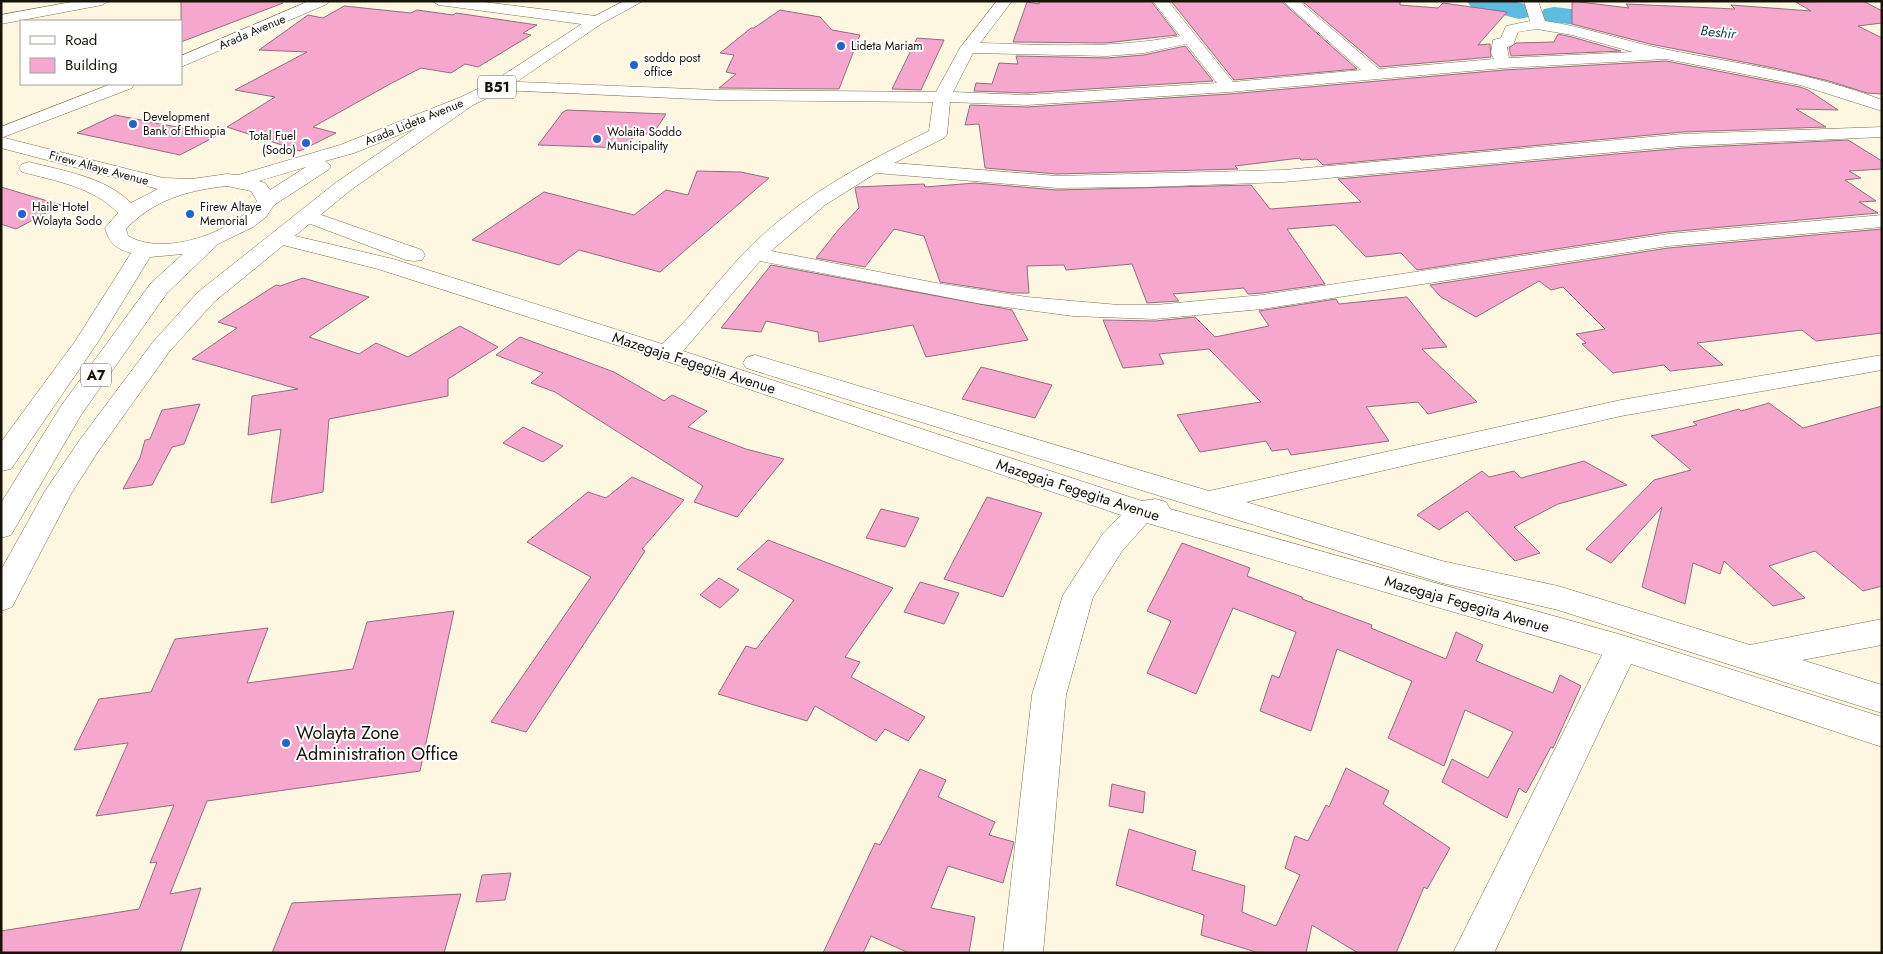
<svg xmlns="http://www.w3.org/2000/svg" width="1883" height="954" font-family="Jost,sans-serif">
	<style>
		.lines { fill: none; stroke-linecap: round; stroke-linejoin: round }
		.river { fill: #5fbce1; fill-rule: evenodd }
		.building { fill: #f6a7cd; stroke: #916f7f }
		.street-casing { stroke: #786e4e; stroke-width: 1 }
		.secondary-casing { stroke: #786e4e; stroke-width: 1 }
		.highway-casing { stroke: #786e4e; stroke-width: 1 }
		.street { fill: #fff; fill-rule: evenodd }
		.secondary { fill: #fff; fill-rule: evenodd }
		.highway { fill: #fff; fill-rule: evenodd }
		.poi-dot { fill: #2363d0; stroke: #fff; stroke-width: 2 }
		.labels { text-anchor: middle; stroke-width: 4; stroke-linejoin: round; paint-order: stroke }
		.far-street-label { font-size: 12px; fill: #171307; stroke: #fff }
		.far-poi-label { font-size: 12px; fill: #171307; stroke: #fff; text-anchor: start }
		.far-water-label { font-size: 14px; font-style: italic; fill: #123c4c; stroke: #fff }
		.shield { fill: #fff; stroke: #5d5a51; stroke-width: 1 }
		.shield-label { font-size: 14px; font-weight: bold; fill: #171307 }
		.street-label { font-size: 15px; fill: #171307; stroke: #fff }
		.near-poi-label { font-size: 18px; fill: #171307; stroke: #fff; text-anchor: start }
	</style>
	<rect width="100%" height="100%" fill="#fdf7e1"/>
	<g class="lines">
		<path class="river" d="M1467,1H1513L1529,5L1533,11L1529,17L1519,19L1471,7Z
			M1554,7L1640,17L1650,19L1654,25L1650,31L1640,33L1544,21L1540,15L1544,9Z"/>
	</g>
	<path class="building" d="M181,1H282L283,3L181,42Z
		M1039,1H1151L1177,35L1105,43L1013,42L1027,2L1039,4Z
		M1171,1H1281L1357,69L1234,80Z
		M1302,1H1400V5L1438,8L1443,3L1507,12L1478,45L1490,44L1491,57L1380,67Z
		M1572,1L1629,8L1626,4L1735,9L1731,5L1811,11L1796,2L1863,1L1882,11V23L1858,26L1882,38V94L1867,93L1829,81L1774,68L1650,44L1572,24Z
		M344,6L411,13L417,10L453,15L456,13L537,25L523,33L531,35L478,67L465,64L451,73L421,68L390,84L313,127L336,133L300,151L227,127L275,97L235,90L307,52L259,50L308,15L323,18Z
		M780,10L820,17L832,30L860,35L839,89L719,88L736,74L726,72L734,55L720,53L751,28H754Z
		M1558,34L1572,37L1621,51L1511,56L1509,48L1516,43L1554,42Z
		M917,38L944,40L921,90L892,89Z
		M1185,46L1213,81L1027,93L974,91L976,83L992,84L999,63L1018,64L1016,56L1107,58L1144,55Z
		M1666,61L1800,87L1808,90L1838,110L1796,109L1826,127L1683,132L1323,165L1317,159L1301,160L1300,158L1235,166L1238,169L1057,174L985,168L979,124L965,125L970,105L1027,107L1229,94L1504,70Z
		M567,110L666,114L653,134H635L626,148L538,145L563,112Z
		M115,115L218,135L180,155L77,133Z
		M1848,140L1882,161V169L1849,171L1861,178L1845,180L1876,201L1859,202L1878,213L1668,232L1417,270L1401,253L1366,257L1335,225L1287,229L1325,284L1262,293L1248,294L1244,288L1173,294L1179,301L1147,303L1132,264L1066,270L1064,265L1027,266L1029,293H1012L940,282L924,236L894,229L865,267L816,258L839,229L859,208L855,188L857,187L924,184L925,187L975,183L1057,190L1251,185L1270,209L1361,202L1338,179L1683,148Z
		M697,171L741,172L769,178L660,272L579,250L559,265L472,240L544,192L634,215L666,190L688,195Z
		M1,187L61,205L16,229L1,224Z
		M1882,229V333L1816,341L1802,330L1697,343L1723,365L1670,371L1664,365L1613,373L1582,344L1586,343L1576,334L1605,329L1563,287L1551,290L1539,281L1476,317L1441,297L1430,285L1668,248Z
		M771,265L1012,310L1028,340L926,357L913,325L819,342L818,332L766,321L761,332L721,328Z
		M303,278L369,297L309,337L359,354L376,343L408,357L460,326L498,347L448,379V396L329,419L323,492L271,503L281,429L248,435L252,396L298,389L192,359L237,328L218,322L276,285L280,286Z
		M1407,297L1447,347L1422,349L1477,402L1428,414L1418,402L1366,407L1389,441L1291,455L1288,449L1272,451L1266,441L1200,452L1177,415L1261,402L1209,349L1159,354L1164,364L1123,368L1103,320L1155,321L1195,317L1215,337L1269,326L1259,311L1336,299L1339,304Z
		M520,337L614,372L664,401L672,395L707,411L688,427L746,449L784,459L737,517L694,502L703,486L555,392L531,383L543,373L496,355Z
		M981,367L1052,385L1035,418L962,399Z
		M1769,403L1803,428L1882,406V586L1863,591L1815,551L1769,566L1805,598L1773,606L1724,561L1720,574L1693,563L1685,604L1642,587L1662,507L1611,563L1586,549L1654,480L1691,470L1651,436L1697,425L1693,422L1739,409L1741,411Z
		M200,404L184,444L172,447L152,485L123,489L140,458L145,440L150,439L162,410Z
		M523,427L563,446L543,462L503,443Z
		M1584,461L1627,485L1558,504L1514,527L1540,553L1515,561L1467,511L1439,530L1417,515L1482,471L1489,477L1514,471L1521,478Z
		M632,477L684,500L642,549L645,551L526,732L491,722L591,577L527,542L588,492L606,498Z
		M987,497L1042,513L1003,597L944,579Z
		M881,509L919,518L905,547L866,538Z
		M768,540L893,588L845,657L860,662L851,677L925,717L908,741L885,729L876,741L815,706L807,721L718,694L746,646L756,649L794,600L737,569Z
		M1182,543L1250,568L1247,576L1302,597V599L1372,625L1371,628L1446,659L1456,632L1483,645L1476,661L1553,693L1560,675L1581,686L1553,748L1551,747L1526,793L1519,788L1507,818L1442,782L1452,759L1488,778L1513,732L1465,710L1444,766L1388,738L1412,681L1337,649L1311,731L1260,711L1272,675L1279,678L1296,632L1233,608L1196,694L1147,673L1171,621L1147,611Z
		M719,578L739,590L720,608L700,595Z
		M920,582L959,593L944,624L904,612Z
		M454,611L420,771L207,801L170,894L201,888L180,953H1V931L139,909L157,862L150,863L174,805L96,816L128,743L74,750L99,699L151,692L175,639L268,628L247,683L353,669L367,622Z
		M1346,768L1389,791L1383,804L1450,848L1427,889L1424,887L1396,953H1358L1312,925L1306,953H1259L1201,935L1204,915L1116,885L1129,829L1196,851L1192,870L1245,886L1242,912L1276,926L1300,875L1285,868L1295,836L1308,841L1326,805L1329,807Z
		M920,769L946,780L938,797L995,822L989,835L1014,842L1003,883L948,866L931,908L975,917L969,953H909L871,936L863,953H823L875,843L880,845Z
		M1112,784L1145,792L1143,813L1109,806Z
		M511,873L505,900L476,902L482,875Z
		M461,894L444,953H272L292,903Z"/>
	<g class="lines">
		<g class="street-casing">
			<path id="street" d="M77,1H109L102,5L1,24V15Z
				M432,1H476L596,16L604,21L596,26L439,5Z
				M997,1H1012L980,43C1047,45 1113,49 1180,36L1153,1H1168L1233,82L1361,70L1283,1H1299L1379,69L1494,59L1491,53L1493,40L1501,38L1506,26L1530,21L1524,1H1538L1545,21C1586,27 1624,41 1664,49C1737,64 1811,72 1882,100V111L1800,85L1666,59L1504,68L1229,92L1027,105L950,102L947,134L944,138L894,163L1057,176L1284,170L1683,134L1882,127V137L1683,146L1284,182L1147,187L1057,188L876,173L825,205L771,251L936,283L1027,297L1119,305H1155L1262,295L1668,234L1882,215V227L1668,246L1262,309L1155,319L1073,316L982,304L760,261L683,351L1142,501L1156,499L1166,502L1170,509L1622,635L1882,717V747L1631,664L1494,953H1453L1602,655L1147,523L1122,551L1093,597L1066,695L1043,953H1003L1032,695L1063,595L1102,535L1121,515L657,358L378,269L271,242L267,238L271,234L278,232L393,259L662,344C694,315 718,279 749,248C801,196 864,163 929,131L933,102L716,100L500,90L494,89L492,85L494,81L716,90L936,92L960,48ZM1537,29L1572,35L1633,52L1509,58L1507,47L1513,45L1518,32ZM1186,44L1217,83L1027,95L953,92L973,53L1107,56L1144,53Z
				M307,210L422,250L425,255L422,260L414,261L406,260L300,220L297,216L300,212Z
				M755,355L1209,491L1621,400L1882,355V370L1621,416L1246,502L1442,561L1558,586L1750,645L1882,619V645L1802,660L1882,685V713L1558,610L1442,583L746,368L743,363L746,358Z"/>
		</g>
		<g class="secondary-casing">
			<path id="secondary" d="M309,1H329L327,4L181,67V56Z
				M111,84H134L132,88L1,138V127Z"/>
		</g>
		<g class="highway-casing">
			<path id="highway" d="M624,1H643L601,24L506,89L473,105L352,189L214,302L169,352L97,453L71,494L12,607L1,611V570L45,491L79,441L153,342L198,292L338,181L416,128L354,153L325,161L331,166L328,170L274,205L266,217L253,227L218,244L167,293L81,415L11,535L1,538V503L61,406L151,283L183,254L150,257L98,342L11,469L1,471V442L76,340L131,253C116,249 109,243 105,228L118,213C93,187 56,181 22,172L19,168L22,164L29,162C64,171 105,177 131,203L158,189L1,148V137L163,178L192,179L227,174L238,175L340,145L461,97L494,81L591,18ZM306,167L270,190L265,183L259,181ZM227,186L251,191L257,201C233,233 164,257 128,236L126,229C153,200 188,190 227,186Z"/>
		</g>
		<use href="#street" class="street"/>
		<use href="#secondary" class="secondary"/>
		<use href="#highway" class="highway"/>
	</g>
	<g class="poi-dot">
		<circle cx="841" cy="46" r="5"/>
		<circle cx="634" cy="65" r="5"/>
		<circle cx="133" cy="124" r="5"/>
		<circle cx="597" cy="139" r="5"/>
		<circle cx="306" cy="143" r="5"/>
		<circle cx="22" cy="214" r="5"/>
		<circle cx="190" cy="214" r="5"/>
		<circle cx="286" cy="743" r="5"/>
	</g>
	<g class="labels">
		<g class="far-street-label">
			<text transform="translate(252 32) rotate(-23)" y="4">Arada Avenue</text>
			<text transform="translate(414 122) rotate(-22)" y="4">Arada Lideta Avenue</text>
			<text transform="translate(99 168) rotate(15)" y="4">Firew Altaye Avenue</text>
		</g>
		<g class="far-poi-label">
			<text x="851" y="50">Lideta Mariam</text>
			<text x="644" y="62">soddo post<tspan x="644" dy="14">office</tspan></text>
			<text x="143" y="121">Development<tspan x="143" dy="14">Bank of Ethiopia</tspan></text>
			<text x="607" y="136">Wolaita Soddo<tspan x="607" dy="14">Municipality</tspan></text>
			<text x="296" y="140" text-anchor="end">Total Fuel<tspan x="296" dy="14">(Sodo)</tspan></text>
			<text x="32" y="211">Haile Hotel<tspan x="32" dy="14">Wolayta Sodo</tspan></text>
			<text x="200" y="211">Firew Altaye<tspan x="200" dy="14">Memorial</tspan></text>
		</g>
		<g class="far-water-label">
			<text transform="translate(1718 32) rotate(6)" y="5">Beshir</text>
		</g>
		<g class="shield">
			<rect x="478" y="75.5" width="38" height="23" rx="4"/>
			<rect x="81" y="363.5" width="30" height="23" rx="4"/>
		</g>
		<g class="shield-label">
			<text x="497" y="92">B51</text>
			<text x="96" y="380">A7</text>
		</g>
		<g class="street-label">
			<text transform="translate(694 363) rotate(18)" y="5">Mazegaja Fegegita Avenue</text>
			<text transform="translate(1078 490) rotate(18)" y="5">Mazegaja Fegegita Avenue</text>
			<text transform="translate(1467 604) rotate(16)" y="5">Mazegaja Fegegita Avenue</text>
		</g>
		<g class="near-poi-label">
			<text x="296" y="739">Wolayta Zone<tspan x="296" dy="21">Administration Office</tspan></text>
		</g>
	</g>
	<rect width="1883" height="954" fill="none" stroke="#171307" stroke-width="5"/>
	<rect x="20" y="20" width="162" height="65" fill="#ffffff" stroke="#a2a19c"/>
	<rect x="30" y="36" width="25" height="8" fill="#ffffff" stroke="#a2a19c"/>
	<text x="65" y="45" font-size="15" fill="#171307">Road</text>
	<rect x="30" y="58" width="25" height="15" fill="#f6a7cd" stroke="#a2a19c"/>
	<text x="65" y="70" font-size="15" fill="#171307">Building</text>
</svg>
